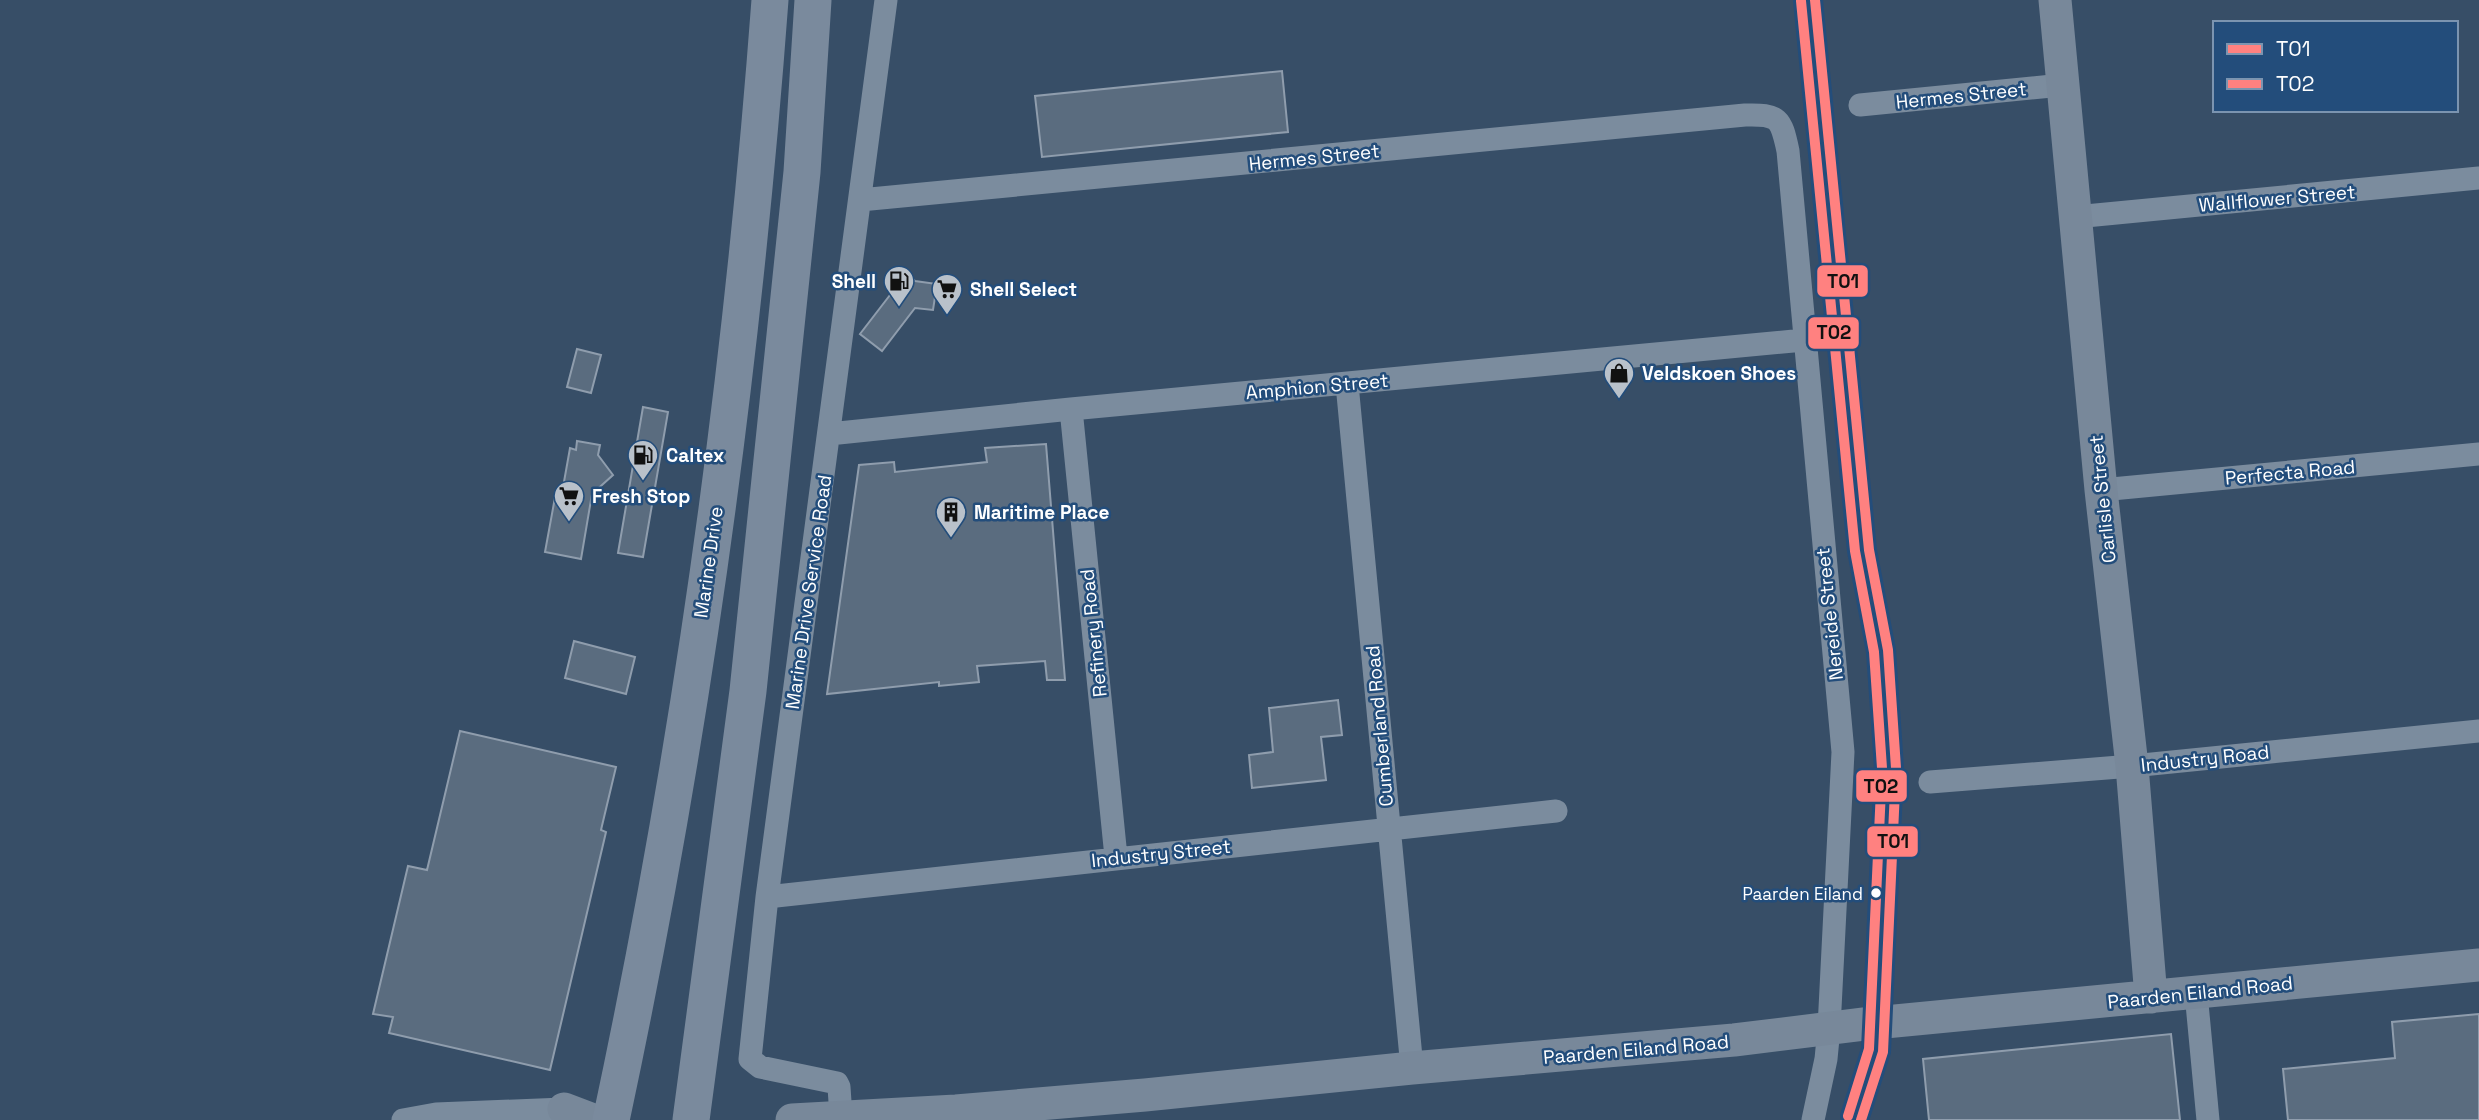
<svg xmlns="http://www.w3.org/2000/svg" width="2479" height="1120" font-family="'Space Grotesk',sans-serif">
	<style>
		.building { fill: #5a6c7f; stroke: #8f9dad; stroke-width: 2 }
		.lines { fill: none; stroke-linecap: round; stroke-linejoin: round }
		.street { stroke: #7b8c9e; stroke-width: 23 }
		.secondary { stroke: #78889a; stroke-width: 33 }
		.primary { stroke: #7a8a9d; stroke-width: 37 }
		.bus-1-casing { stroke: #234d7b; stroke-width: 16 }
		.bus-2-casing { stroke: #234d7b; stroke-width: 16 }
		.bus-1 { stroke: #ff8180; stroke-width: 10 }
		.bus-2 { stroke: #ff8180; stroke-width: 10 }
		.bus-dot { fill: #fff; stroke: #234d7b; stroke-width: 2.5 }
		.labels { text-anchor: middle; stroke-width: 5; stroke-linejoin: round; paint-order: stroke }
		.bus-label { font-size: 17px; fill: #fff; stroke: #234d7b; text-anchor: end }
		.street-label { font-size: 19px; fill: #fff; stroke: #234d7b }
		.poi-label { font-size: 19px; font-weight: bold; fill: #fff; stroke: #234d7b; text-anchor: start }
		.line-badge { stroke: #234d7b; stroke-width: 2.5 }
		.pale-badge-label { font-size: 19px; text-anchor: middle; font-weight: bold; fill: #111 }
	</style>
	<rect width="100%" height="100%" fill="#374e67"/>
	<path class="building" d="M1282,71L1288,132L1042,157L1035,96Z
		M907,273L915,281L937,284L933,310L915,308L882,351L860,334Z
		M577,349L601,355L591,393L567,387Z
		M643,407L668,412L643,557L618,553Z
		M577,441L600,445L598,455L613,475L592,494L581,559L545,552L556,492L562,493L570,448L576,450Z
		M1046,444L1065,680H1047L1045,661L977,666L979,682L939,686V682L827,694L859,465L894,462L895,472L987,462L985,448Z
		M574,641L635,657L626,694L565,678Z
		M1338,700L1342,735L1321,737L1326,780L1252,788L1249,755L1273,752L1269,708Z
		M460,731L616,767L601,830L606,832L550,1070L389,1033L393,1017L373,1014L408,866L427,870Z
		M2479,1014V1120H2288L2283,1069L2395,1058L2392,1022Z
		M2171,1034L2180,1120H1929L1923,1059Z"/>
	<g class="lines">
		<path class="street" d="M1860,105L2062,85
			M860,200L1745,115C1779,114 1781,118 1788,151L1843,752L1829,1028L1826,1059L1813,1120
			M2075,217L2479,178
			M1347,384L1412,1068
			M1071,409L1116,857
			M829,434L1071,409L1804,340
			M2101,490L2479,454
			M1930,782L2132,766L2479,731
			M767,897L1556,811
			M2196,993L2208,1120
			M841,1117L839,1087L837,1083L760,1067L750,1059L767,897L886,0
			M403,1120L436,1114L564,1109"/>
		<path class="secondary" d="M2055,0L2101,490L2132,766L2151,997
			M564,1109L593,1120
			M792,1120L956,1111L1145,1095L1412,1068L1734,1040L1864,1024L2479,965"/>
		<path class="primary" d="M611,1120C690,751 742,376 770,0
			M691,1120L748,691L802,172L813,0"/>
		<g class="bus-1-casing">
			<path id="bus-1" d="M1815,0L1869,550L1888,650L1896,768L1883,1052L1861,1120"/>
		</g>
		<g class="bus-2-casing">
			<path id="bus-2" d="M1801,1L1855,551L1874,652L1882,768L1869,1049L1848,1116"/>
		</g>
		<use href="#bus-1" class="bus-1"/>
		<use href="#bus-2" class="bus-2"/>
	</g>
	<defs>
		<g id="fuel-pin" transform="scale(1.575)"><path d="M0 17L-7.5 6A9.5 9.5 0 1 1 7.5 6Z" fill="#b9c1ca" stroke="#234d7b"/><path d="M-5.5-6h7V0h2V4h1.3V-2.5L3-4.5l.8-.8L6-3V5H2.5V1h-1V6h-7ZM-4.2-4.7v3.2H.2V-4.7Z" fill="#111"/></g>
		<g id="supermarket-pin" transform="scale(1.575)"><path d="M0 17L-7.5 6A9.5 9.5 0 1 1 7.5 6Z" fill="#b9c1ca" stroke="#234d7b"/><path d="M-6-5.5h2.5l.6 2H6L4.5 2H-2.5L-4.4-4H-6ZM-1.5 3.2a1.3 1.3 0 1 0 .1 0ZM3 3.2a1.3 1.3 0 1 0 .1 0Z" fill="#111"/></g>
		<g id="shop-pin" transform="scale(1.575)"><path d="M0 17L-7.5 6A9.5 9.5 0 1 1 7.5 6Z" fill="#b9c1ca" stroke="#234d7b"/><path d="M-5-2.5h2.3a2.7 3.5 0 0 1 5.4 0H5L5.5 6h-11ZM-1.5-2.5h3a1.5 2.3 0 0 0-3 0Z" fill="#111"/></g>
		<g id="building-pin" transform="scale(1.575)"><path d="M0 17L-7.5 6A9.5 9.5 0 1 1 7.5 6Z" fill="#b9c1ca" stroke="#234d7b"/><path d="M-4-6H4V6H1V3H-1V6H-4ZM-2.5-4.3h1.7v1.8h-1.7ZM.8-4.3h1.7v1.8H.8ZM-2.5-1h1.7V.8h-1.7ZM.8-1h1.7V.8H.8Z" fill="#111"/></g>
	</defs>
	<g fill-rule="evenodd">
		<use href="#fuel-pin" x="899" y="281"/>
		<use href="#supermarket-pin" x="947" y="289"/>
		<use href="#shop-pin" x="1619" y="373"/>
		<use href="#fuel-pin" x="643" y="455"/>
		<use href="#supermarket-pin" x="569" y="496"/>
		<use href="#building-pin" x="951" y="512"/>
	</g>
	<circle class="bus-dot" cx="1876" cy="893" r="6"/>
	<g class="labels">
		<g class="bus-label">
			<text x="1863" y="900">Paarden Eiland</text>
		</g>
		<g class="street-label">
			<text transform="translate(1961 95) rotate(-6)" y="7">Hermes Street</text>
			<text transform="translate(1314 157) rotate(-6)" y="7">Hermes Street</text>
			<text transform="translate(2277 198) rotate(-5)" y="7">Wallflower Street</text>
			<text transform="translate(1317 386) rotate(-5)" y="7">Amphion Street</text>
			<text transform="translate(2290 472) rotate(-5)" y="7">Perfecta Road</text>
			<text transform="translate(2102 499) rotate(-96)" y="7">Carlisle Street</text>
			<text transform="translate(708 562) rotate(-82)" y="7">Marine Drive</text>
			<text transform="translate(808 592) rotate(-82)" y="7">Marine Drive Service Road</text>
			<text transform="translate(1829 614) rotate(-96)" y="7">Nereide Street</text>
			<text transform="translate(1093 633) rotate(-96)" y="7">Refinery Road</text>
			<text transform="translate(1379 726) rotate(-95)" y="7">Cumberland Road</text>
			<text transform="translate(2205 758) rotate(-6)" y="7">Industry Road</text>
			<text transform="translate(1161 853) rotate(-6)" y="7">Industry Street</text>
			<text transform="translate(2200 992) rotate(-6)" y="7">Paarden Eiland Road</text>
			<text transform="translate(1636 1049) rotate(-5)" y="7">Paarden Eiland Road</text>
		</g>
		<g class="poi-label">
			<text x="876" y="288" text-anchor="end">Shell</text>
			<text x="970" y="296">Shell Select</text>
			<text x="1642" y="380">Veldskoen Shoes</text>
			<text x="666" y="462">Caltex</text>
			<text x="592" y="503">Fresh Stop</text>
			<text x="974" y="519">Maritime Place</text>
		</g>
	</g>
	<g class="line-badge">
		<rect x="1816" y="264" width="53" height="34" rx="7" fill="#ff8180"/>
		<rect x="1807" y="316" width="53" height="34" rx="7" fill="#ff8180"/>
		<rect x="1855" y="769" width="53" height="34" rx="7" fill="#ff8180"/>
		<rect x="1866" y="825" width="53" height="33" rx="7" fill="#ff8180"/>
	</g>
	<g class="pale-badge-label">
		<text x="1843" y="288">T01</text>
		<text x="1834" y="339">T02</text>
		<text x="1881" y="793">T02</text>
		<text x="1893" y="848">T01</text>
	</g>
	<rect x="2213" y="21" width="245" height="91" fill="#234d7b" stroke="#7b94b0" stroke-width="2"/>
	<rect x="2227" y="44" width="35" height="10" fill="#ff8180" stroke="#7b94b0" stroke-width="2"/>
	<text x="2276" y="56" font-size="21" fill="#ffffff">T01</text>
	<rect x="2227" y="79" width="35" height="10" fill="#ff8180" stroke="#7b94b0" stroke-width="2"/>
	<text x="2276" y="91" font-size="21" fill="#ffffff">T02</text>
</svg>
